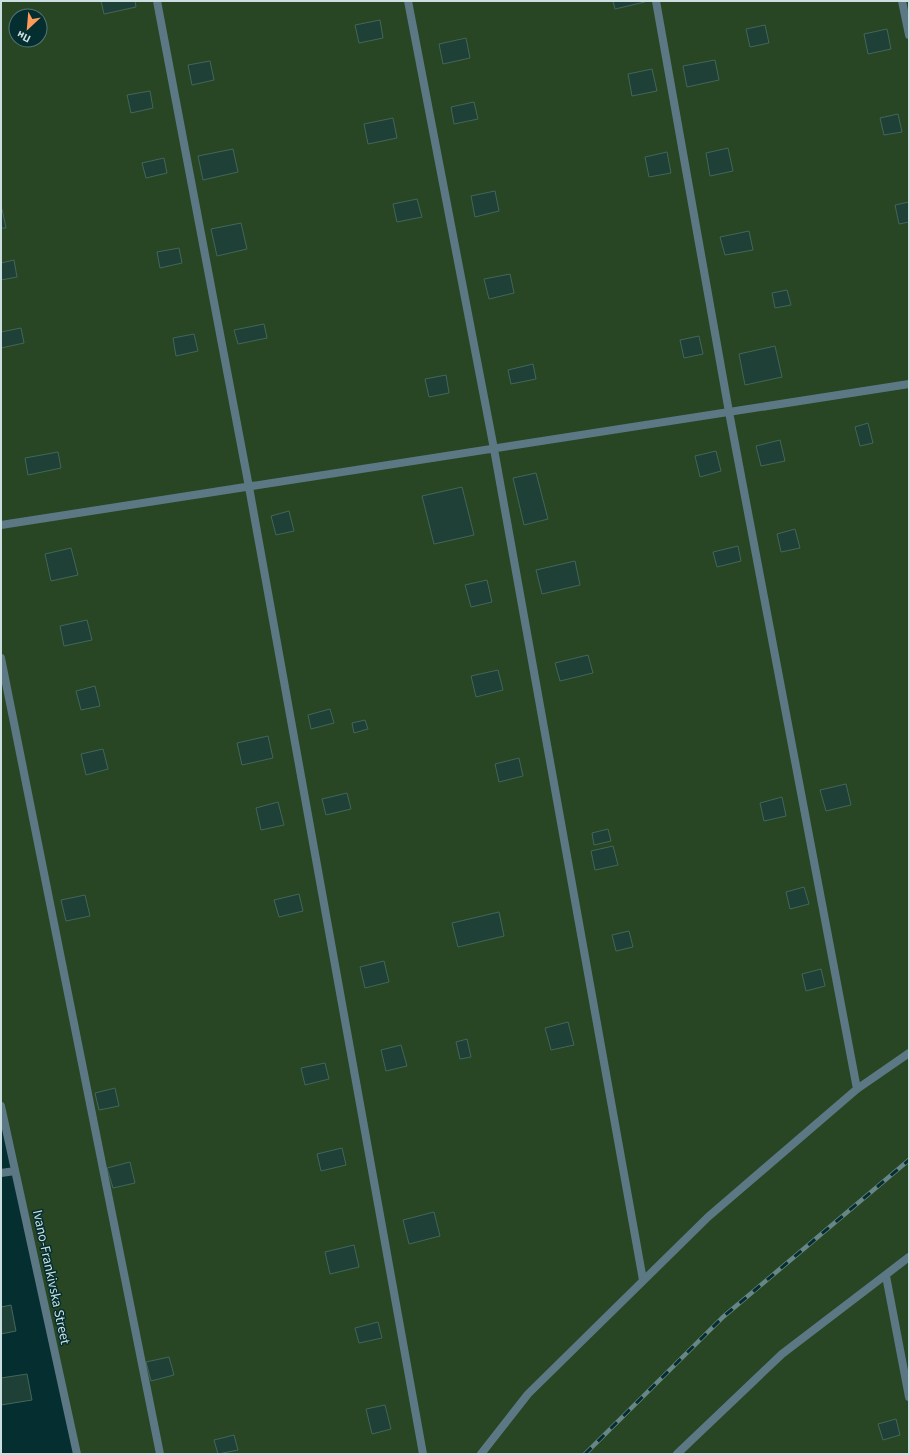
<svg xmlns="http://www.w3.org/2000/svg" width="910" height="1455" font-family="'Source Sans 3',sans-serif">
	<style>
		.green { fill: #284624; fill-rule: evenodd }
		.building { fill: #1f4036; stroke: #44665a }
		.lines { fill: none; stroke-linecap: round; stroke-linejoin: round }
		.lane { stroke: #5d7885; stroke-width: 8 }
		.street { stroke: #5d7885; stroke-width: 8 }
		.rail-casing { stroke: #678688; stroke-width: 4.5 }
		.rail { stroke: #052e31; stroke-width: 3; stroke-dasharray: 9; stroke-linecap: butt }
		.labels { text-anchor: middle; stroke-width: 3; stroke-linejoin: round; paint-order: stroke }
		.street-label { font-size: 14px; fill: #cbdfe0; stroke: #052e31 }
	</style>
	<rect width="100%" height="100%" fill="#052e31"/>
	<path class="green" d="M1,1H909V1454H78L1,1103ZM16,16H40V40H16Z"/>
	<path class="building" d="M101,1H135L136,7L104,14Z
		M613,1H644L645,2L615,9Z
		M380,20L383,38L359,43L355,25Z
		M765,25L769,43L750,47L746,29Z
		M887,29L891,49L868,54L864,34Z
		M466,38L470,58L443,64L439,44Z
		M715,60L719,80L687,87L683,66Z
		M210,61L214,80L192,85L188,65Z
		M652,69L657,91L632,96L628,74Z
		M150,91L153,108L131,113L127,95Z
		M474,102L478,119L454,124L451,107Z
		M898,114L902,132L884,135L880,118Z
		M393,118L397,138L368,144L364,124Z
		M728,148L733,171L710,176L706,153Z
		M233,149L238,172L203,180L198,156Z
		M667,152L671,173L649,177L645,157Z
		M164,158L167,173L146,178L142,163Z
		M495,191L499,211L475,217L471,196Z
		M417,199L422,217L397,222L393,204Z
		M909,202V222L899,224L895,205Z
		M1,209H2L6,228H1Z
		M241,223L247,249L217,256L211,229Z
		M749,231L753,250L725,255L720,237Z
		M179,248L182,263L160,268L157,252Z
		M14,260L17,277L1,280V263Z
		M510,274L514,293L489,299L484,279Z
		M787,290L791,305L775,308L772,293Z
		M264,324L267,338L238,344L234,330Z
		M21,328L24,343L1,348V332Z
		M194,334L198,351L176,356L173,338Z
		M699,336L703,354L684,358L680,340Z
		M775,346L782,377L745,385L739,354Z
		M533,364L536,379L511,384L508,370Z
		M446,375L449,393L429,397L425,379Z
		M868,423L873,443L860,446L855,427Z
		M780,440L785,461L761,466L756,446Z
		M716,451L721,471L700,477L695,456Z
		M58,452L61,468L28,475L25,458Z
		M536,473L548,519L524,525L513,478Z
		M462,487L474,535L434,544L422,496Z
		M289,511L294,531L276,535L271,516Z
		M795,529L800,548L781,552L777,534Z
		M738,546L741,561L717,567L713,552Z
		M71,548L78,575L51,581L45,554Z
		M575,561L580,585L542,594L536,570Z
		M487,580L492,602L471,607L465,585Z
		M87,620L92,640L64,646L60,626Z
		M588,655L593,673L560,681L555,663Z
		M498,670L503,690L476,697L471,676Z
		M95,686L100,706L81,710L76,691Z
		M330,709L334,723L311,729L308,715Z
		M365,720L368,729L354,733L352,723Z
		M268,736L273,758L242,765L237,743Z
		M103,749L108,769L86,775L81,754Z
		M519,758L523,776L499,782L495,764Z
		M846,784L851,805L826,811L820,790Z
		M347,793L351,809L326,815L322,799Z
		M782,797L786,816L764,821L760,803Z
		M278,802L284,825L261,830L256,808Z
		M608,829L611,841L594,845L592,833Z
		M613,846L618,865L595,870L591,851Z
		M804,887L809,904L790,909L786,892Z
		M299,894L303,911L279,917L274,900Z
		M85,895L90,916L66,921L61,900Z
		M499,912L504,936L458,947L452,923Z
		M629,931L633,947L616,951L612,935Z
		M384,961L389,982L365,988L360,967Z
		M821,969L825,986L806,991L802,974Z
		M568,1022L574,1045L551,1050L545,1028Z
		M467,1039L471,1057L460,1059L456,1042Z
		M401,1045L407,1066L386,1071L381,1050Z
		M325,1063L329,1079L305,1085L301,1068Z
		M115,1088L119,1106L99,1110L95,1093Z
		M342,1148L346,1165L321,1171L317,1154Z
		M130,1162L135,1183L113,1188L107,1168Z
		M434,1212L440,1236L409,1244L403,1220Z
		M354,1245L359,1267L330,1274L325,1252Z
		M11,1305L16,1331L1,1334V1307Z
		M378,1322L382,1338L359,1343L355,1328Z
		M169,1357L174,1375L151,1381L146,1362Z
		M27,1374L32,1400L1,1405V1378Z
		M385,1405L391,1429L372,1434L366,1409Z
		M896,1419L900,1435L883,1440L878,1424Z
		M234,1435L238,1450L218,1454L214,1440Z"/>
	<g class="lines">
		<path class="lane" d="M157,1L249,487L423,1454
			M408,1L494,449L643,1280
			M656,1L729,412L857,1089
			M902,1L909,35
			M1,525L909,384
			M1,658L160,1454
			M886,1276L909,1397
			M481,1454L528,1394L708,1217L857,1089L909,1053
			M677,1454L782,1354L909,1257"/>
		<path class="street" d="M1,1106L77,1454
			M1,1173L15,1171"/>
		<g class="rail-casing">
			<path id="rail" d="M585,1454L723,1317L909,1160"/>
		</g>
		<use href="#rail" class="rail"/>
	</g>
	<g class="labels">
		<g class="street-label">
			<text transform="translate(52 1277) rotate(78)" y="5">Ivano-Frankivska Street</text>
		</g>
	</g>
	<rect width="910" height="1455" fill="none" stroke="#cbdfe0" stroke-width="4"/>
	<g transform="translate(28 28) rotate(206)"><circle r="19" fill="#052e31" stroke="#547577"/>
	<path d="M0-3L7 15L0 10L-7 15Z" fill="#fe9b59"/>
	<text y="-6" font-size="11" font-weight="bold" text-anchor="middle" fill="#cbdfe0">Пн</text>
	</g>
</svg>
